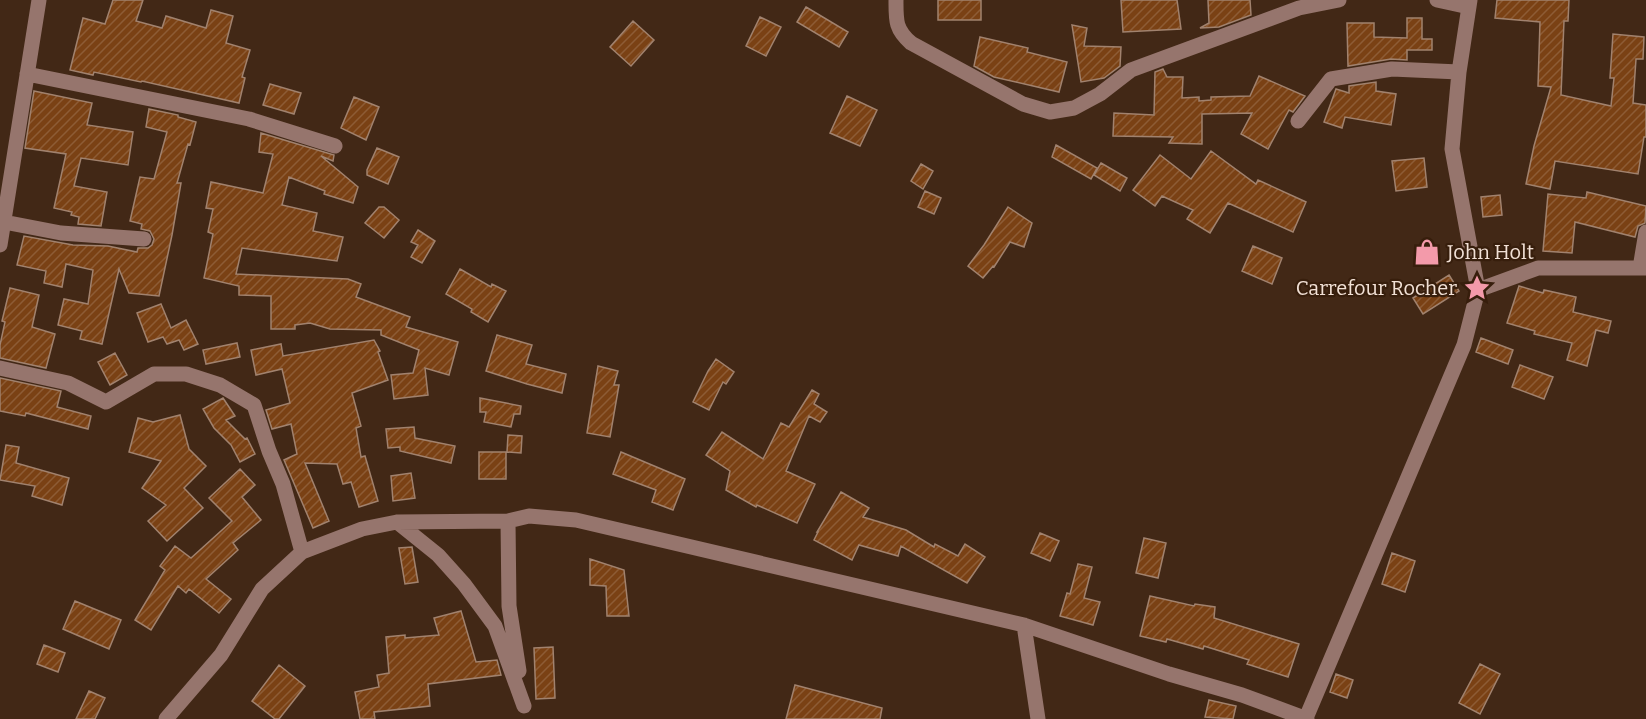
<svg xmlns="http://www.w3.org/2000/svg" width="1646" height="719" font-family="Bitter,serif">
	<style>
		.building { fill: url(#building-hatch); stroke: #a1826e; stroke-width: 1.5 }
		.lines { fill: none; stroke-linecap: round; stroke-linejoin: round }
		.minor { stroke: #96756d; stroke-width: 15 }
		.labels { text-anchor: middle; stroke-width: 4.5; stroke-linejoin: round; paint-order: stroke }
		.poi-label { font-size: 20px; fill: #f2e1d6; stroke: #371e0c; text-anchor: start }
	</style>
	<defs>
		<pattern id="building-hatch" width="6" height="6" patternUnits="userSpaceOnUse" patternTransform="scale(1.5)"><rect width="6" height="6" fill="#7a4114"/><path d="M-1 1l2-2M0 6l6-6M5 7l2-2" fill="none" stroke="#8d5c35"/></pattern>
	</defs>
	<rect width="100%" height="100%" fill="#422816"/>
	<path class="building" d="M113,0H143L136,21L162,28L166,16L206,28L211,10L233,16L226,43L250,50L242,77L245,78L239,103L142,81L141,82L94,72L93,75L70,70L83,18L105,24Z
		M938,0H981V20H938Z
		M1121,0H1177L1181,29L1123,32Z
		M1208,0H1250L1251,15L1219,27L1200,28L1209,23Z
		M1497,0H1569L1568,21H1564L1561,95L1611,106L1614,78H1610L1613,34L1644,37L1643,59H1636L1633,103L1646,105V137H1644L1638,174L1555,161L1550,189L1526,184L1534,146L1551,87L1538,86L1540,22L1495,18Z
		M806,7L848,32L839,47L797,22Z
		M760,17L781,27L766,56L746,46Z
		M1407,18H1422V39H1432V50H1407V60L1391,59L1348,66L1347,23H1374V37L1407,38Z
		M633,21L654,40L631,66L610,47Z
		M1072,25L1087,28L1084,46L1121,47L1120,66L1104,78L1081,82Z
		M980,37L1028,48L1027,52L1067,62L1059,92L994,77L974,66Z
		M1163,69L1167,77H1183L1182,98L1199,97V101L1211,100V97L1250,96L1259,76L1305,96L1293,112L1289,110L1268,149L1241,134L1252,113L1202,114V144L1169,143L1173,137L1113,136L1114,113L1154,115L1155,72Z
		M1376,82V91L1396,94L1391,125L1345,117L1342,128L1324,122L1336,89L1349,93V86Z
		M270,84L301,93L294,114L263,105Z
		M34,91L92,103L87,125L133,132L128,165L81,158L74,186L107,192L101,226L78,224L79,217L71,215L72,212L54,208L66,154L25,148Z
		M847,96L877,110L860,146L830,133Z
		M354,97L379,107L366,140L341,128Z
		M149,109L178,115V117L196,122L190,145L188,144L177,183H181L172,235L159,296L129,293L119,269L102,344L80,339L82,331L58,325L64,299L88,304L93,270L66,264L62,287L44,283L46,271L17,265L24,236L73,245L108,246L137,252L138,248H148L152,245L154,239L150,231L141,229L142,224L130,221L140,177L154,179L167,132L146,127Z
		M261,133L334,155L333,161L321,156L358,187L353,203L324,194L325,191L289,177L282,205L317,213L313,231L343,237L337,261L242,248L236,274L348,279L361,284L356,297L410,317L406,327L458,342L449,375L425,368L428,395L394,399L391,375L413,373L419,350L381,335V330L330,329L310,323L295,325V329H271V296L239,295V286L204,278L213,234L208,232L213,209L206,208L211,182L263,193L273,154L259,152Z
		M1056,145L1097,168L1091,179L1052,157Z
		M377,148L399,157L388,184L367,175V170Z
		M1211,151L1256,184L1258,180L1306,202L1293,232L1228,203L1210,233L1187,219L1193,210L1162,196L1155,206L1133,190L1160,155L1191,179Z
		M1424,158L1427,187L1396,191L1392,161Z
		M1101,163L1127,178L1120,191L1094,175Z
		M921,164L933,171L923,189L911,181Z
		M925,191L941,198L934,214L918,207Z
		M1587,192L1646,206L1645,223L1638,226L1635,237L1575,222L1572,253L1543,251L1548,194L1586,198Z
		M1500,195L1502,215L1483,217L1481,197Z
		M379,207H384L399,220L384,238L365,223Z
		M1008,207L1032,223L1024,247L1010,242L994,267L993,266L983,278L968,266L984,245Z
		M418,230L435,241L422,263L411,257L418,245L411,242Z
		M1253,246L1282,258L1272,284L1242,271Z
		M460,269L491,287L492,284L506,291L488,322L471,312L472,309L446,294Z
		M1449,275L1459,291L1423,314L1413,298Z
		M1519,286L1543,293L1544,290L1576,297L1573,312L1611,321L1608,333L1596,330L1587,366L1567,360L1572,343L1534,334L1535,331L1507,323Z
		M10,288L39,295L32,327L55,334L46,368L0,358V345L5,322L2,321Z
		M161,304L171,328L186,320L198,344L184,350L179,340L167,344L163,337L148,342L137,313Z
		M497,335L532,345L526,364L566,374L562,393L527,384L486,371Z
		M1481,338L1513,350L1508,364L1476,352Z
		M374,340L380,351L378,352L388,380L352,393L361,426L356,428L361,457L365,456L378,501L359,507L351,482L343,484L337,464L305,463L329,521L313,528L284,460L297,454L291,424L272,429L266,410L290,403L282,369L256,375L251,350L281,344L283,356Z
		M237,343L240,357L206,364L203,350Z
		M115,353L127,375L110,385L98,362Z
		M716,359L734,372L726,384L723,382L709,410L693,402L708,371Z
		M1520,365L1553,377L1544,399L1512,387Z
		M598,366L618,371L614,385H619L610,437L587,433Z
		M0,378L61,391L57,407L91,416L88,429L26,413L25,416L0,411Z
		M812,390L819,394L814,404L827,412L820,422L809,416L786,471L815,484L797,523L757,505L756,507L726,490L730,471L706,455L722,432L763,459L781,423L789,427Z
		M223,398L235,416L226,420L245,439L247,438L255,454L240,462L231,445L214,428L203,409Z
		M480,398L521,406L520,414H514L511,427L484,422L486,412H480Z
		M180,415L189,449L206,466L184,488L203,508L167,541L148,521L166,505L142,488L161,461L129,452L138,418L153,422Z
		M414,427L415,438L455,446L451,463L400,451V447L388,448L386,429Z
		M508,435L522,436L521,453L507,452Z
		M6,445L19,447L16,463L69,478L62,505L32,496L35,486L0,480Z
		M479,452H506V479H479Z
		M621,452L685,479L673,510L652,502L656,490L613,474Z
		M240,469L255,485L242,497L261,520L233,543L238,550L206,579L231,599L219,613L189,589L186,593L178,586L151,630L135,620L165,570L160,566L175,546L191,558L232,521L209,498Z
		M411,473L415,498L393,501L391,476Z
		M841,492L869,508L863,517L906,530L934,547L935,544L958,556L965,544L985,557L967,583L901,546L898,556L859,545L852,560L814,540L818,532H817Z
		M1040,533L1059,541L1050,561L1031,553Z
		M1144,538L1166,543L1158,578L1136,573Z
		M412,547L418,582L405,584L399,548Z
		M1392,553L1415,561L1405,592L1382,584Z
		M590,559L624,570L629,616H607L606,586L590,585Z
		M1078,564L1092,567L1084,598L1100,602L1093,625L1060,616L1067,593L1070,594Z
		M1150,596L1194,606L1195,604L1215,607L1214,618L1299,644L1288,677L1247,664L1249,660L1204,646L1203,649L1167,639L1166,642L1140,636Z
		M75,601L121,620L109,649L63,629Z
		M461,611L476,662L497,660L501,675L428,684L430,706L374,712L375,719H360L355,692L379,687L377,675L389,673L386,637L405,635V638L439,635L434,618Z
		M44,645L65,653L58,672L37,664Z
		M553,647L555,698L536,699L534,648Z
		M1480,664L1500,674L1480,714L1459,703Z
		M279,665L305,686L279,719H275L252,701Z
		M1336,674L1353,680L1347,698L1330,692Z
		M795,685L882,708L880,719H786Z
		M89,691L105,698L95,719H76Z
		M1209,700L1236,706L1233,719L1205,717Z"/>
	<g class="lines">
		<path class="minor" d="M896,0C896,20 895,29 911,43L1023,104L1050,112L1074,108L1100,94L1131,70L1299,8L1339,0
			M1437,0L1469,7
			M27,74L249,119L335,146
			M1298,121L1331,79L1392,69L1459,72
			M4,222L61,233L144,239
			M0,245L39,0
			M1640,268L1646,232
			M1478,290L1538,268H1646
			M0,368L68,383L106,402L154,374H186L220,385L254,405L269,451L283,484L302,552
			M508,521L509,606L519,671
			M397,522L438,555L464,584L495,626L524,706
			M1024,625L1038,719
			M1306,718L1464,345L1478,290L1452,149L1459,72L1470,0
			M166,719L221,655L262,589L302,552L362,529L397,522L508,521L529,516L576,520L1024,625L1169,674L1242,695L1307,719"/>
	</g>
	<defs>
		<g id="shop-bare" transform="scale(2.07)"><path d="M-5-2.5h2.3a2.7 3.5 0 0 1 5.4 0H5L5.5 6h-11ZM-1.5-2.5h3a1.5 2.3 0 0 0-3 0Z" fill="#f39aaa" stroke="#371e0c" stroke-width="2.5" paint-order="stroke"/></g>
		<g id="sight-bare" transform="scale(2.07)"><path d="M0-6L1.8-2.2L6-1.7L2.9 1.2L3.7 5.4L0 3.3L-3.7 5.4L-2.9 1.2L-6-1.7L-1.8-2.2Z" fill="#f39aaa" stroke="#371e0c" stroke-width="2.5" paint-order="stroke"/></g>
	</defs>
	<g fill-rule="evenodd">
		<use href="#shop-bare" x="1427" y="252"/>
		<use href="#sight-bare" x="1477" y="288"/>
	</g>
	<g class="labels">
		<g class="poi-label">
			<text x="1447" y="259">John Holt</text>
			<text x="1457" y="295" text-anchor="end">Carrefour Rocher</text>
		</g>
	</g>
</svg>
